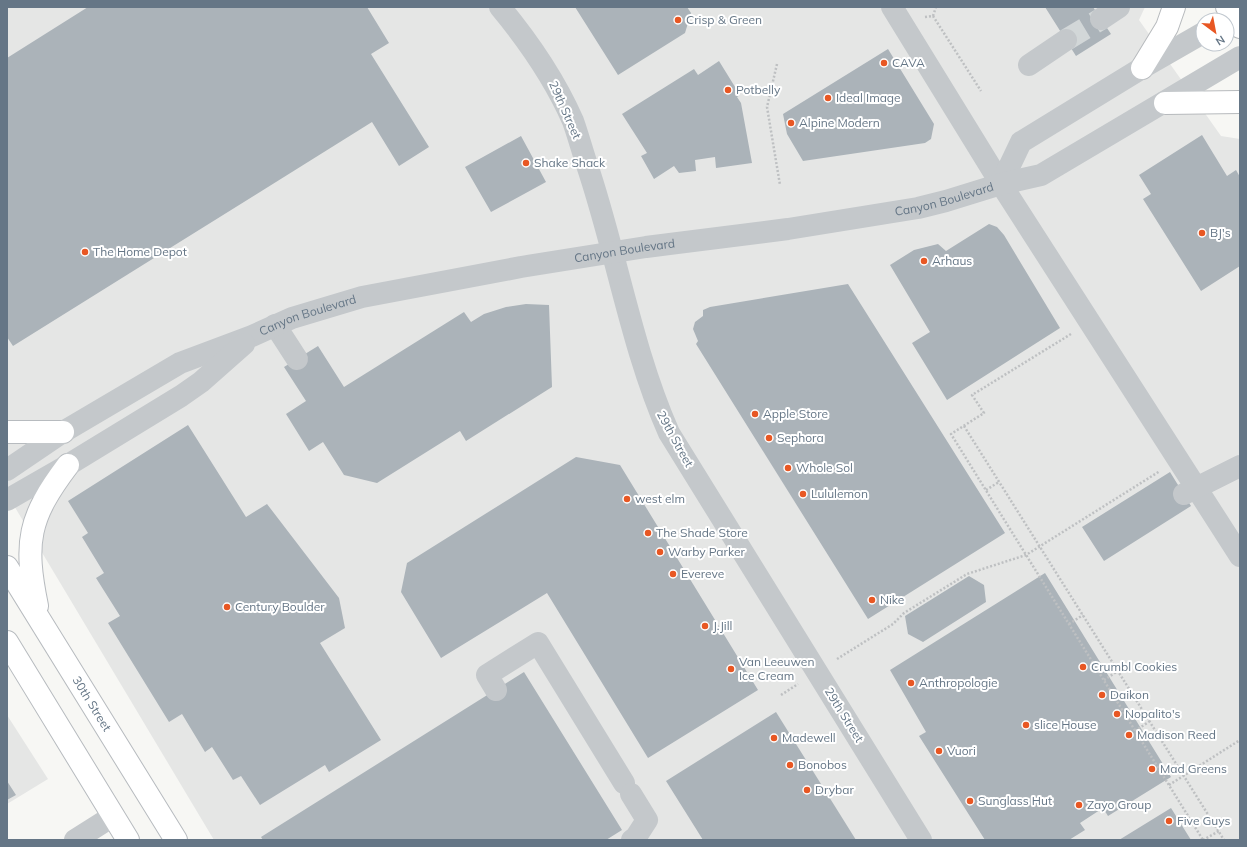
<svg xmlns="http://www.w3.org/2000/svg" width="1247" height="847" font-family="Mulish,sans-serif">
	<style>
		.built { fill: #e5e6e5 }
		.building { fill: #abb3b9 }
		.lines { fill: none; stroke-linecap: round; stroke-linejoin: round }
		.minor-tunnel { stroke: #d2d7d8; stroke-width: 22; stroke-dasharray: 22 11; stroke-linecap: butt }
		.major-casing { stroke: #b7bbbf; stroke-width: 24 }
		.highway-casing { stroke: #b7babd; stroke-width: 24 }
		.path { stroke: #bec0c2; stroke-width: 2.5; stroke-dasharray: 2 2; stroke-linecap: butt }
		.minor { stroke: #c4c8cb; stroke-width: 22 }
		.major { stroke: #fff; stroke-width: 22 }
		.highway { stroke: #fff; stroke-width: 22 }
		.poi-dot { fill: #e85723; stroke: #fff; stroke-width: 1.5 }
		.labels { text-anchor: middle; stroke-width: 4; stroke-linejoin: round; paint-order: stroke }
		.poi-label { font-size: 12px; fill: #657686; stroke: #fff; text-anchor: start }
		.street-label { font-size: 12px; fill: #657686; stroke: #fff }
	</style>
	<rect width="100%" height="100%" fill="#f7f7f4"/>
	<path class="built" d="M7,7H1145L1139,20L1221,136L1240,139V840H214L7,494Z
		M7,715L48,779L7,804Z"/>
	<path class="building" d="M88,7H367L389,43L371,54L429,147L399,166L372,122L13,346L7,337V58Z
		M575,7H687L691,13L685,33L618,75Z
		M1045,7H1093L1111,34L1076,56Z
		M888,49L934,124L931,139L925,143L803,161L787,134L783,114Z
		M719,61L740,95L737,97L741,103L752,163L716,168L715,157L695,160L696,171L679,173L674,166L654,179L641,156L647,153L622,114L694,69L698,75Z
		M1202,135L1227,176L1236,170L1240,177V266L1201,291L1143,199L1151,194L1139,175Z
		M521,136L546,182L491,212L465,167Z
		M989,224L997,227L1004,235L1060,328L947,400L912,343L930,332L890,265L914,250L938,244L946,251Z
		M848,284L1005,533L868,619L696,344L698,341L693,329L695,322L703,316V310L710,307Z
		M526,304L549,305L552,387L466,441L460,431L377,483L344,475L323,442L309,451L286,414L306,401L284,367L318,346L344,387L464,312L471,322L484,314L506,307Z
		M188,425L246,517L267,504L339,598L345,628L320,643L381,740L329,772L325,765L260,805L241,776L233,780L212,747L205,752L182,714L169,722L108,623L120,616L96,578L104,573L82,537L88,533L68,501Z
		M576,457L620,465L758,690L648,758L547,593L441,658L401,592L407,563Z
		M1170,472L1191,506L1104,561L1082,527Z
		M1045,573L1171,777L1108,816L1103,808L1080,823L1085,830L1069,840H985L919,736L926,732L890,670Z
		M969,576L984,585L986,602L923,642L908,634L905,616Z
		M524,672L622,830L606,840H263L261,837Z
		M776,712L856,840H703L666,781Z
		M7,781L16,795L7,800Z
		M1171,808L1191,840H1119Z"/>
	<g class="lines">
		<path class="minor-tunnel" d="M1066,40L1101,19"/>
		<g class="major-casing">
			<g id="major">
				<path d="M7,432H63"/>
				<path id="s2" d="M7,567L176,840"/>
				<path d="M37,606C24,542 28,518 68,465"/>
				<path d="M7,642L128,840"/>
			</g>
		</g>
		<g class="highway-casing">
			<path id="highway" d="M1227,7L1240,27
				M1142,68L1167,27L1174,7
				M1165,103L1240,102"/>
		</g>
		<path class="path" d="M933,16L936,7
			M925,17L933,16L981,91
			M777,64L767,107L780,185
			M1071,334L972,395L984,413L951,434L1203,840
			M964,426L1224,840
			M986,490L999,482
			M1069,624L1083,615
			M837,659L893,624L904,613L967,574L1026,555L1160,471
			M1104,680L1118,671
			M781,695L798,684
			M1135,731L1150,721
			M1169,785L1240,740
			M1203,840L1219,831"/>
		<g class="minor">
			<path d="M500,7C529,42 555,80 573,121C578,135 582,150 587,165C617,254 631,347 669,433L921,840"/>
			<path d="M892,7L1001,184L1240,556"/>
			<path d="M1101,19L1119,7"/>
			<path d="M1029,65L1066,40"/>
			<path d="M1001,184L1021,142L1142,68L1203,33"/>
			<path d="M275,325L297,359"/>
			<path id="s1" d="M7,470L63,432L180,363L252,336L292,318L362,297L521,267L646,247L788,229L918,208L946,201L1001,184L1041,175L1240,57"/>
			<path d="M1184,494L1240,466"/>
			<path d="M7,500L68,465L181,396L201,382L244,344"/>
			<path d="M496,690L487,675L538,643L624,783"/>
			<path d="M631,794L647,820L636,837L632,840"/>
			<path d="M75,840L113,816"/>
		</g>
		<use href="#major" class="major"/>
		<use href="#highway" class="highway"/>
	</g>
	<g class="poi-dot">
		<circle cx="678" cy="20" r="4"/>
		<circle cx="884" cy="63" r="4"/>
		<circle cx="728" cy="90" r="4"/>
		<circle cx="828" cy="98" r="4"/>
		<circle cx="791" cy="123" r="4"/>
		<circle cx="526" cy="163" r="4"/>
		<circle cx="1202" cy="233" r="4"/>
		<circle cx="85" cy="252" r="4"/>
		<circle cx="924" cy="261" r="4"/>
		<circle cx="755" cy="414" r="4"/>
		<circle cx="769" cy="438" r="4"/>
		<circle cx="788" cy="468" r="4"/>
		<circle cx="803" cy="494" r="4"/>
		<circle cx="627" cy="499" r="4"/>
		<circle cx="648" cy="533" r="4"/>
		<circle cx="660" cy="552" r="4"/>
		<circle cx="673" cy="574" r="4"/>
		<circle cx="872" cy="600" r="4"/>
		<circle cx="227" cy="607" r="4"/>
		<circle cx="705" cy="626" r="4"/>
		<circle cx="1083" cy="667" r="4"/>
		<circle cx="731" cy="669" r="4"/>
		<circle cx="911" cy="683" r="4"/>
		<circle cx="1102" cy="695" r="4"/>
		<circle cx="1117" cy="714" r="4"/>
		<circle cx="1026" cy="725" r="4"/>
		<circle cx="1129" cy="735" r="4"/>
		<circle cx="774" cy="738" r="4"/>
		<circle cx="939" cy="751" r="4"/>
		<circle cx="790" cy="765" r="4"/>
		<circle cx="1152" cy="769" r="4"/>
		<circle cx="807" cy="790" r="4"/>
		<circle cx="970" cy="801" r="4"/>
		<circle cx="1079" cy="805" r="4"/>
		<circle cx="1169" cy="821" r="4"/>
	</g>
	<g class="labels">
		<g class="poi-label">
			<text x="686" y="24">Crisp &amp; Green</text>
			<text x="892" y="67">CAVA</text>
			<text x="736" y="94">Potbelly</text>
			<text x="836" y="102">Ideal Image</text>
			<text x="799" y="127">Alpine Modern</text>
			<text x="534" y="167">Shake Shack</text>
			<text x="1210" y="237">BJ's</text>
			<text x="93" y="256">The Home Depot</text>
			<text x="932" y="265">Arhaus</text>
			<text x="763" y="418">Apple Store</text>
			<text x="777" y="442">Sephora</text>
			<text x="796" y="472">Whole Sol</text>
			<text x="811" y="498">Lululemon</text>
			<text x="635" y="503">west elm</text>
			<text x="656" y="537">The Shade Store</text>
			<text x="668" y="556">Warby Parker</text>
			<text x="681" y="578">Evereve</text>
			<text x="880" y="604">Nike</text>
			<text x="235" y="611">Century Boulder</text>
			<text x="713" y="630">J.Jill</text>
			<text x="739" y="666">Van Leeuwen<tspan x="739" dy="14">Ice Cream</tspan></text>
			<text x="1091" y="671">Crumbl Cookies</text>
			<text x="919" y="687">Anthropologie</text>
			<text x="1110" y="699">Daikon</text>
			<text x="1125" y="718">Nopalito's</text>
			<text x="1034" y="729">slice House</text>
			<text x="1137" y="739">Madison Reed</text>
			<text x="782" y="742">Madewell</text>
			<text x="947" y="755">Vuori</text>
			<text x="798" y="769">Bonobos</text>
			<text x="1160" y="773">Mad Greens</text>
			<text x="815" y="794">Drybar</text>
			<text x="978" y="805">Sunglass Hut</text>
			<text x="1087" y="809">Zayo Group</text>
			<text x="1177" y="825">Five Guys</text>
		</g>
		<g class="street-label">
			<text transform="translate(565 110) rotate(66)" y="4">29th Street</text>
			<text dy="4" stroke="none"><textPath href="#s1" startOffset="988">Canyon Boulevard</textPath></text>
			<text dy="4" stroke="none"><textPath href="#s1" startOffset="664">Canyon Boulevard</textPath></text>
			<text dy="4" stroke="none"><textPath href="#s1" startOffset="340">Canyon Boulevard</textPath></text>
			<text transform="translate(675 439) rotate(61)" y="4">29th Street</text>
			<text dy="4" stroke="none"><textPath href="#s2" startOffset="161">30th Street</textPath></text>
			<text transform="translate(844 715) rotate(58)" y="4">29th Street</text>
		</g>
	</g>
	<rect width="1247" height="847" fill="none" stroke="#657686" stroke-width="16"/>
	<g transform="translate(1215 32) rotate(148)"><circle r="19" fill="#ffffff" stroke="#c1c8cf"/>
	<path d="M0-3L7 15L0 10L-7 15Z" fill="#e85723"/>
	<text y="-6" font-size="11" font-weight="bold" text-anchor="middle" fill="#657686">N</text>
	</g>
</svg>
